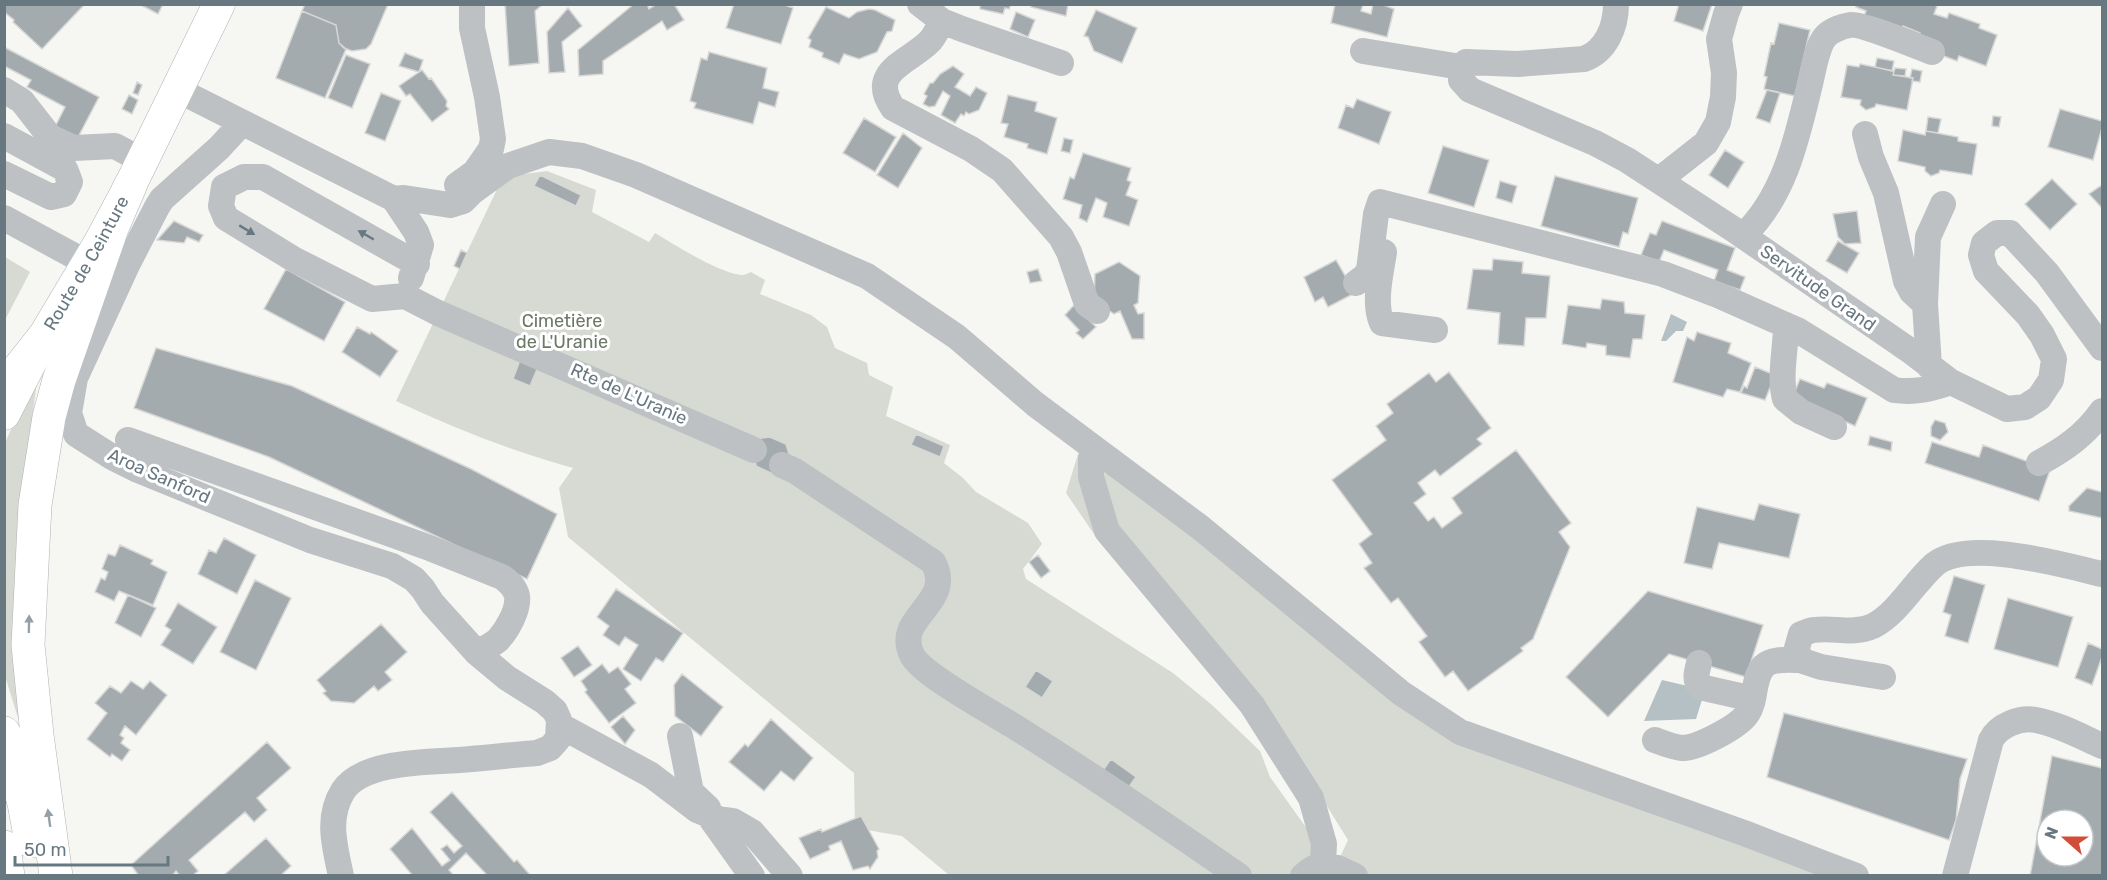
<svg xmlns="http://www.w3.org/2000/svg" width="2107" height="880" font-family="Rubik,sans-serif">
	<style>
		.green { fill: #d6dad3 }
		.water { fill: #b4c0c3 }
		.building { fill: #a3abaf; stroke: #d7d7d6; stroke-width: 1.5; fill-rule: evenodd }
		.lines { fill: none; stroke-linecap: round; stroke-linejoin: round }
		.major-casing { stroke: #afb4b7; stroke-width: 33 }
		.highway-casing { stroke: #afb3b6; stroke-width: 34 }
		.minor { stroke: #bdc1c4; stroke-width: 26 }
		.major { stroke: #fff; stroke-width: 32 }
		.highway { stroke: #fff; stroke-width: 33 }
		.oneway { fill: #687881 }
		.oneway2 { fill: #95a0a7 }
		.labels { text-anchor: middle; stroke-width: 6; stroke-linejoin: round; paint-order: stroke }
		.street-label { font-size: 18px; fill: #687881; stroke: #fff }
		.park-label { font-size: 18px; fill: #6b7966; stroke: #fff }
	</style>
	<rect width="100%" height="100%" fill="#f6f6f3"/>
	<path class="green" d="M547,171L596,190L592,212L649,242L655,233C673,244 721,274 742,275C745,275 748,273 751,272L765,280L760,294L811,315L827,327L835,348L867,363L869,375L893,387L886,416L950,445L944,463L963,478L976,492L1028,523L1042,544L1023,569L1026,579L1173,673L1212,705L1260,751L1270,777L1335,868L1348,840L1269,713L1094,534L1066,493L1083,438L1442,723L1871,875H949L902,836L855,828L854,773L568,537L559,488L573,468C512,451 453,428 396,401L500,183L516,175Z
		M5,257L30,272L5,320Z
		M39,367L32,419L25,493L32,763L5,676V443Z"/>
	<path class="water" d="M1671,314L1687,322L1683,331H1676L1666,341H1661Z
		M1662,680L1705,690L1696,719L1644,721Z"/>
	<path class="building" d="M4,4H85L42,49L13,22L14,20L4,12Z
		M139,4H163L158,14Z
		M305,4H388L371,44L366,49L352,51L344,48L339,43L336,25L302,11Z
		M505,4H543L535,11L539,63L509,66Z
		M634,4H647L649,9L657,4H674L684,20L667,30L662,21L603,61V74L579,76L578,50Z
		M734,4H782L793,8L781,44L726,28Z
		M980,4H1011L1009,9L1005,8L1003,14L980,9Z
		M1031,4H1068L1066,16L1031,7Z
		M1335,4H1363L1361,11L1371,14L1373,4H1381L1394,9L1387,37L1331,23Z
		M1679,4H1712L1703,31L1674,21Z
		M1857,4H1933L1937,6L1934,14L1947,18L1949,13L1980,24L1979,28L1997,35L1986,66L1959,56L1957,61L1941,55L1917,41L1920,33L1903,26L1900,33L1861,24L1866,11L1856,7Z
		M826,7L849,18L857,12L869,9L875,10L895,20L892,31L887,32L877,52L859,59L844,54L839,64L822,57L823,53L809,47L811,40L808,38Z
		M568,8L582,26L562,42L565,72L549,73L547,32Z
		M1096,10L1137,28L1122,63L1094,51L1088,37L1084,36Z
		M302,11L336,25L339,43L346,49L325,98L276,78Z
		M1016,12L1035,20L1028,37L1010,29Z
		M1779,23L1810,30L1795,96L1764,89L1767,77L1764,76L1771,43L1774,44Z
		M4,47L99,97L75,143L53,131L65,107L27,87L31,80L4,66Z
		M709,52L767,68L763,88L779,92L775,107L759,102L753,124L694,108L696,103L690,101L701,58L707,60Z
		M405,53L423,60L419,72L399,66Z
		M346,55L370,64L352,108L328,98Z
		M1877,58L1894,61L1892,71L1875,67Z
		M1860,64L1894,71L1893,75L1913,78L1907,110L1876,104L1875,107L1866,110L1860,105L1861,100L1841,97L1847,65L1859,67Z
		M953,66L964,74L955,87L970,96L976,87L987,93L979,110L969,114L966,112L964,116L961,114L955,123L941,115L950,96L943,91L935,106L929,107L923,104L927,96L924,94L930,83H933L940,74Z
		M1895,68L1906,69L1905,76L1893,75Z
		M1912,69L1922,71L1920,82L1912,81L1913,78H1910Z
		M422,70L429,79L431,78L447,101L446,106L449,109L432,122L410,94L406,96L399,86Z
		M137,82L142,85L138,95L133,93Z
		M1767,90L1780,93L1770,123L1756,118Z
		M381,93L401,101L385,141L365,133Z
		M129,95L138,100L132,114L122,109Z
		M1008,95L1037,102L1035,111L1057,118L1047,154L1027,148L1028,144L1004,137L1008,124L1001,123Z
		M1357,99L1391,112L1379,144L1338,128L1346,105L1353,108Z
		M2060,109L2102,121V128L2093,160L2048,147Z
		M1993,116L2001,117L1999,127L1992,126Z
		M1928,117L1941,119L1938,133L1926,131Z
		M864,118L896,137L875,172L843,153Z
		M1903,130L1925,135L1926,131L1958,137V141L1977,144L1972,175L1940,170L1939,173L1931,176L1925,171V167L1898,161Z
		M903,133L922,148L898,188L877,175Z
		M1064,138L1073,140L1070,153L1061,151Z
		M1443,146L1489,160L1474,207L1428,193Z
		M1725,150L1744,162L1728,188L1709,175Z
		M1083,153L1131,168L1127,180L1131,182L1126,195L1138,200L1129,226L1103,217L1107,203L1096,198L1087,222L1079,218L1082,205L1063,199L1070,177L1074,179Z
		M540,175L581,195L576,206L534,186Z
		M1555,176L1638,198L1628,234L1623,232L1619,247L1541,226Z
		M2052,179L2077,204L2050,230L2025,204Z
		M1500,181L1517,186L1512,203L1496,198Z
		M2102,185V206L2101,207L2089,194Z
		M1857,211L1861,243L1845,244L1838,237L1833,214Z
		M174,221L203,235L199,242L187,237L184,243L157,240Z
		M1662,221L1735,248L1727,270L1745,277L1740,290L1714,281L1718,270L1664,250L1659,262L1641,255L1650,233L1656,235Z
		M1838,241L1859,253L1847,273L1826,261Z
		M461,250L467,253L460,269L454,266Z
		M1493,259L1523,262L1522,273L1550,276L1546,318H1526L1524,346L1498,344L1500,313L1467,309L1473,269L1492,270Z
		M1336,260L1355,293L1328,307L1323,297L1315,302L1304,277Z
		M1119,262L1140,276L1138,303L1134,305L1138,314L1144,313V339H1132L1120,311L1114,314L1094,300L1095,274Z
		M286,269L345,302L324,341L264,309Z
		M1038,269L1042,281L1030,283L1027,272Z
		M1602,299L1624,302L1625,313L1645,315L1642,339H1633L1630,358L1606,355V346L1587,343L1586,348L1562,344L1568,305L1600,309Z
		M1074,305L1096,327L1083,339L1076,333L1079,330L1065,315Z
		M357,327L370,334L371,332L398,351L380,377L342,352Z
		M1697,332L1731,343L1728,353L1751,363L1740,392L1727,389L1723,397L1673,382L1687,337L1694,341Z
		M156,348L292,386L471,469L557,514L527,579L269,457L134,408Z
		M520,360L538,367L530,386L513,379Z
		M1755,367L1775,375L1765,400L1741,393L1744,386L1747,388Z
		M1449,372L1491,428L1477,439L1482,444L1440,476L1435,470L1418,483L1426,494L1414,503L1428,521L1434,517L1442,528L1462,513L1452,498L1516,450L1571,523L1559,532L1570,547L1533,639L1521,648L1523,651L1468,691L1453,671L1445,677L1419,642L1427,636L1413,618L1398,598L1391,603L1364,568L1372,563L1359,544L1372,534L1332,480L1386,440L1376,426L1393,413L1387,404L1429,373L1436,382Z
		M1800,379L1824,388L1827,383L1867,398L1855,426L1792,398Z
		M1935,420L1945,423L1948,432L1940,440L1931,436V427Z
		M916,434L944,446L940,457L911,445Z
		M1870,436L1892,442L1891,451L1868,445Z
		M770,437L786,444L789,454L781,470L773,474L756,466L754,452L761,438Z
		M1932,442L1979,457L1983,445L2050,470L2039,501L1925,463Z
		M2087,488L2102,492V518L2069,511V506Z
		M1759,504L1800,514L1789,558L1719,543L1712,569L1684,563L1697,507L1754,520Z
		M224,538L256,555L237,594L198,574L209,550L216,553Z
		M120,545L153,560L151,564L167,572L153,605L119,591L114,601L95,592L101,578L105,580L108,572L102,569L108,554L115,556Z
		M1038,555L1050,571L1041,578L1029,562Z
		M1954,576L1985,585L1968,643L1945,636L1951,615L1943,612Z
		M255,580L291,598L256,670L220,652Z
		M616,589L683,633L663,662L656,658L641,681L623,669L638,645L625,637L619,646L603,635L609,626L597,617Z
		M1648,591L1763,625L1746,677L1669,654L1608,717L1566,677Z
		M128,595L156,608L141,637L115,623Z
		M2008,598L2073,617L2058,667L1994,649Z
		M178,603L217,627L193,664L161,645L171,630L165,626Z
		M381,624L407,652L385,672L392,680L378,691L374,686L354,703L331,701L323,693L326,691L317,680Z
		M2088,643L2102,649V657L2092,685L2075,678Z
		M578,646L592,665L574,677L561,658Z
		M602,664L609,673L618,667L631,684L625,689L636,703L609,723L585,692L587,690L581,681Z
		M1036,670L1053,681L1042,698L1025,687Z
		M682,674L723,707L701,736L675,716L674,685Z
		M131,681L143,689L150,681L167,695L136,735L125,726L120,735L124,738L121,743L130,750L122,761L112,754L110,757L87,739L107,713L95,703L110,686L121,693Z
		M1784,713L1967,759L1960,779L1956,820L1949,840L1767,777Z
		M623,716L635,730L625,744L611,727Z
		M771,719L813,758L794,781L781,771L764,791L729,762L745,744L748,747Z
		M267,742L291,768L257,798L267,810L254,822L245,812L189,860L198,871L192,876H180L176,871L172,876H139L131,865Z
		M2052,756L2102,768V876H2030ZM2047,820H2083V856H2047Z
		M1111,759L1136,777L1126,791L1101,773Z
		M452,792L514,862L517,860L531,876H488L466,853L449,870L454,876H413L390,849L412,828L442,866L450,860L441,849L447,845L454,853L462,846L430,812Z
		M861,816L879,849L877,851L878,857L870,869L868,866L853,870L841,841L829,846L830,850L810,859L799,838L821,829L822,832Z
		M266,838L291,866L280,876H223Z"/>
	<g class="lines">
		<g class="major-casing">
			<g id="major">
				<path id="s1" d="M4,414L43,338L99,244L130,186L219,4"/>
			</g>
		</g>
		<g class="highway-casing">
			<path id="highway" d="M4,393L13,376L43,338
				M4,733L24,803L31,841
				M4,847L8,876
				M56,876L37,735L28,645L35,505L49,417L59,380L112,228L130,186"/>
		</g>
		<path class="minor" d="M920,4L942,21L962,29L1061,63
			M1616,4C1616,27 1606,51 1584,59L1518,64L1466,62L1461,67V80L1470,90L1595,143L1627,160L1733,229L1909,350L1951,382L2007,409L2025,407L2039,398L2051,380L2054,359L2042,335L2028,315L1986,271L1981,255L1984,243L1997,233H2010L2047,273L2102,348
			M942,21C938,27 935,36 930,41C910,62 867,71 893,108L971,149L1002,170L1061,237L1069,252L1087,304L1097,311
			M1363,51L1461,67
			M4,90L22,101L50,137L74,148L115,146L143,161
			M178,90L394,199L416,232L421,245L411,278
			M242,123L219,148L162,199L157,207L127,265L75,378L69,413L76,434L112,457L138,470L310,540L392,566L414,579L423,589L432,603L477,653L507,678L545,702L555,711L559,720L558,739L550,748L537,753C511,755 485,758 459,760C428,762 362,761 343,791C326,818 335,847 341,876
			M1865,134L1871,157L1886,193L1906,281L1912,292L1925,304
			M4,136L65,169L70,182L64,194L51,197L4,174
			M1659,180L1706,143L1718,122L1723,97L1724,73L1719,39L1726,14L1730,4
			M457,185L475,172L491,149L493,139L487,97L472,28V4
			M394,199L404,198L450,205L463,201L472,192L508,166L549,152L582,156L636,175L867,276L957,337L1035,404L1201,528L1401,693L1460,732L1744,833L1856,876
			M4,218L87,263
			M1743,236C1785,196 1797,138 1810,84C1813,72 1817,45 1826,36C1831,30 1843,26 1850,25C1862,23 1918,47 1932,52
			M1384,252C1381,273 1373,303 1382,323L1435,330
			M1356,283L1365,276L1369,270L1376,214L1380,202L1663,274L1718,295L1799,331L1894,390C1915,393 1931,389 1951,382
			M405,296L372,299L295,260L226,218L221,206L224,187L244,177H263L417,264
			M405,296L438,313L754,450
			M1786,325C1786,349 1779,376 1785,399L1801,412L1834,427
			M1929,366L1925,304L1928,237L1943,204
			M128,440L427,547L502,577C509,582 515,587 517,596C519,610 507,630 498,640C492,645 484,649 477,653
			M1094,449L1091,459V477L1107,531L1252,705L1311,798L1324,844L1323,863
			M2039,463C2065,449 2085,435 2102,411
			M782,465L795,471L933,562C956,604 893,616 912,655C921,674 991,712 1012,725C1089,773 1164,824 1239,876
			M1699,663C1697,672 1694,679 1700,687L1753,699
			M1883,677L1821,667L1800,660L1797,648L1801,634C1805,633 1810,630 1814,630C1834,627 1853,635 1873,626C1898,613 1913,584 1934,565C1966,537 2063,565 2102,574
			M559,725L651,775L697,810L719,819L733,821L752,832L790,876
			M680,736L691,792L708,808
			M1655,740C1663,743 1673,747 1682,748C1698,748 1738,727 1747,714C1757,700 1752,678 1764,666C1772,658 1790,660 1800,660
			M707,813L752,876
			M1303,876C1322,858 1333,866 1355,876
			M1955,876L1991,740C1999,725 2020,717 2036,720C2058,724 2082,737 2102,746"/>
		<use href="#major" class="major"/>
		<use href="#highway" class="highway"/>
	</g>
	<defs><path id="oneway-solid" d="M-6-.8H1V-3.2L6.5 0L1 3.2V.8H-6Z" transform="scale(1.5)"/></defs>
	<g class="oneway">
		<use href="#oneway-solid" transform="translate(247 230) rotate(31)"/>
		<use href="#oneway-solid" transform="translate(366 235) rotate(-150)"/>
	</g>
	<g class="oneway2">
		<use href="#oneway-solid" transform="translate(29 624) rotate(-89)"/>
		<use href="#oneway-solid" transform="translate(49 818) rotate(-98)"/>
	</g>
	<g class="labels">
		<g class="street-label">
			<text dy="6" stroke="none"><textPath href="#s1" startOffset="172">Route de Ceinture</textPath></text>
			<text transform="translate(1818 288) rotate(35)" y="6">Servitude Grand</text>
			<text transform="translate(629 394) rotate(24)" y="6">Rte de L'Uranie</text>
			<text transform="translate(159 476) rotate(24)" y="6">Aroa Sanford</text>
		</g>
		<g class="park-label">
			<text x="562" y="327">Cimetière<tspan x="562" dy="21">de L'Uranie</tspan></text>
		</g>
	</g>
	<rect width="2107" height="880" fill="none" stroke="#687881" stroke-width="12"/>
	<g transform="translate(2065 838) rotate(291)"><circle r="28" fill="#ffffff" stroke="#c3c9cd" stroke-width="1.5"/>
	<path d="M0-4.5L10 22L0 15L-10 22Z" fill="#d14f38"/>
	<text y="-9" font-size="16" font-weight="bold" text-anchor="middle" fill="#687881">N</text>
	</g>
	<path d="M15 856v9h153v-9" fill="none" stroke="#687881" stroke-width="3"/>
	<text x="24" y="856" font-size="18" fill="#687881" stroke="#ffffff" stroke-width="4.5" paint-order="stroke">50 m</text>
</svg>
